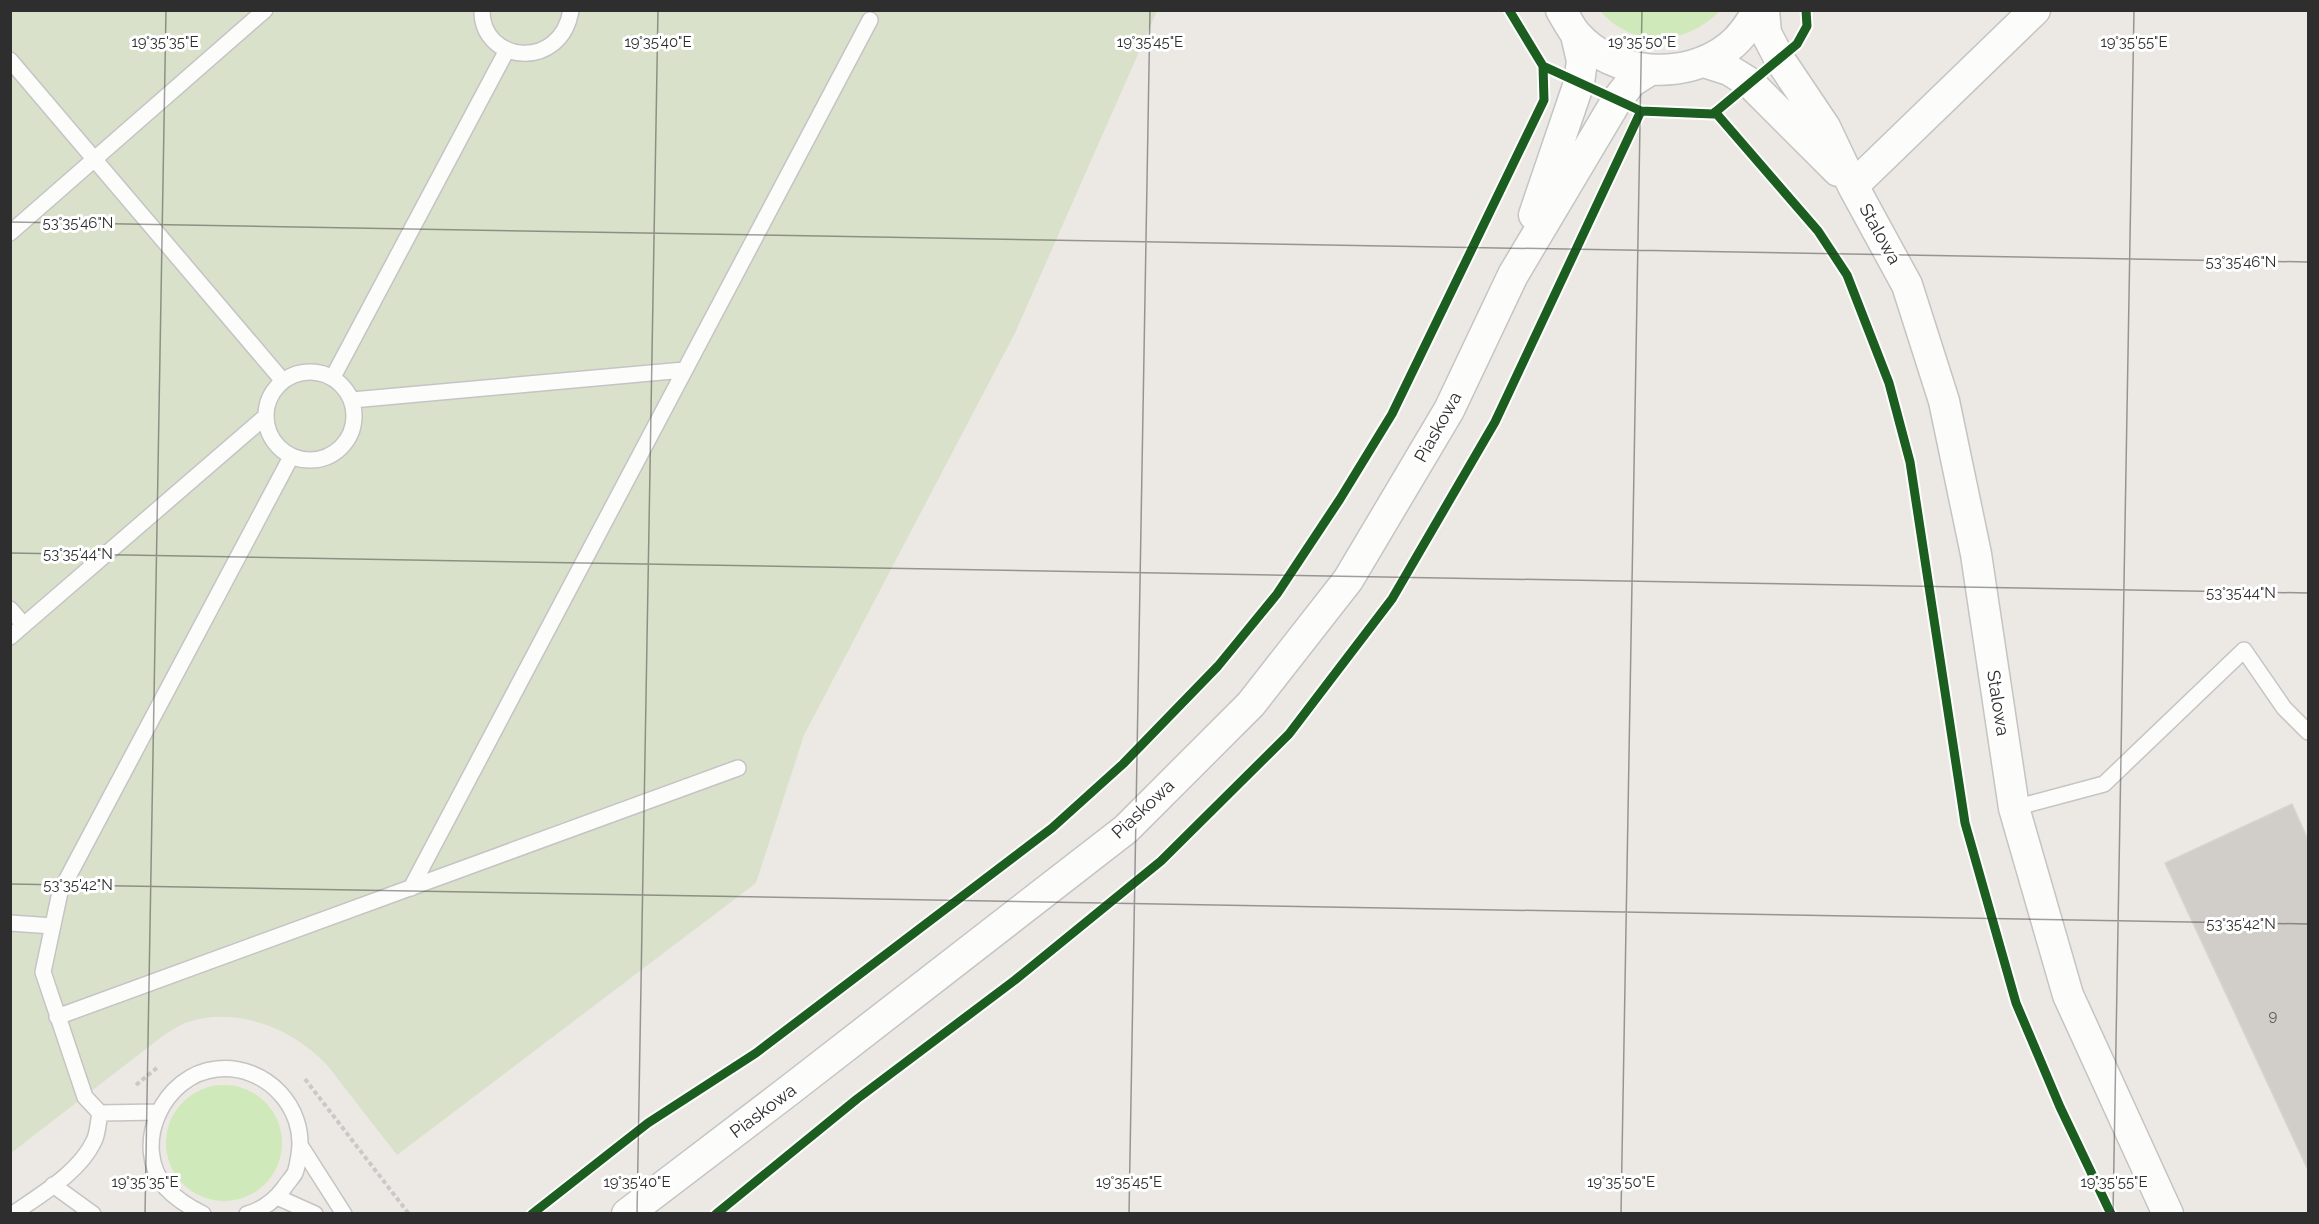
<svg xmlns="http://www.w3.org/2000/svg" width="2319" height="1224" font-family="Raleway,sans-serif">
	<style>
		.green { fill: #cfe9ba }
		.cemetery { fill: #d9e1ca }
		.building { fill: #d1ceca; stroke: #d7d4cf; stroke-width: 1.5 }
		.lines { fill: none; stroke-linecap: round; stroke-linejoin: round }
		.service-casing { stroke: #c5c4c5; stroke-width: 18 }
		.minor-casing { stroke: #c5c4c5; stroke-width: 33 }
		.path { stroke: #c9c9c8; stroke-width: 4; stroke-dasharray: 4.5 3; stroke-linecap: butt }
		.service { stroke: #fcfcfb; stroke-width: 15 }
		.minor { stroke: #fcfcfb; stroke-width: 30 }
		.cycleway-casing { stroke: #fff; stroke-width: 13 }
		.cycleway { stroke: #1b5e20; stroke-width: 9 }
		.ticks { fill: none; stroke: #2e2e2e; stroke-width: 1.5; stroke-opacity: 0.45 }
		.labels { text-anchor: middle; stroke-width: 6; stroke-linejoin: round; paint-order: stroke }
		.number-label { font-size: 15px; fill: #585857 }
		.street-label { font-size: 18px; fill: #2e2e2e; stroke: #fff }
		.ticks-label { font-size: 15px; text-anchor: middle; fill: #2e2e2e; stroke: #fff; stroke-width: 6; stroke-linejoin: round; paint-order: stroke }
	</style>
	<rect width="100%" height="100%" fill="#ece8e4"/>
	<path class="green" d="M1600,11H1720C1685,46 1634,49 1600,11Z
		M166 1143a58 58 0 1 1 116 0a58 58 0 1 1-116 0Z"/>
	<path class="cemetery" d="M11,11H1157L1015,333L804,735L756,883L397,1155L327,1065C292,1028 235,1005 185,1023C178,1026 171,1031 164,1035L11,1153Z"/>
	<path class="building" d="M2292,804L2308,840V1170L2165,863Z"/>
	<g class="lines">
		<g class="service-casing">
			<path id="service" d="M482,10C481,63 561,72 571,10
				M10,60L283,381
				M10,233L265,10
				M266 416a44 44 0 1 1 88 0a44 44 0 1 1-88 0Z
				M333,377L507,50
				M352,400L684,370
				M10,609L24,625
				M10,637L266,416
				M2014,808L2104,784L2244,650L2284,708L2308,732
				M411,888L870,20
				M10,923L53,926
				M57,1017L738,768
				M158,1112L100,1113L85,1097L43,972L60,892L291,457
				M300,1145L344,1214
				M53,1185L93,1214
				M277,1197L315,1214
				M13,1214C41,1194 79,1173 94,1141C98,1133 98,1122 100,1113
				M203,1214C189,1207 177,1200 166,1188C130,1145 164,1074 217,1069C266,1064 307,1108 299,1155C298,1161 297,1168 295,1173C292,1178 287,1183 284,1188C275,1200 262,1210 247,1214"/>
		</g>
		<g class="minor-casing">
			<path id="minor" d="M1561,10C1566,18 1570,27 1576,34C1613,77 1686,81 1729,47C1742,37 1750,24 1758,10
				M1764,10L1766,33L1780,60L1825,127L1853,186L1907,285L1944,401L1976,554L2014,808L2068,995L2168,1214
				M1704,62L1729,70L1750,83L1838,171
				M1853,186L2035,10
				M1534,215L1579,83L1582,61L1576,35
				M627,1214L787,1092L1126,829L1251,704L1348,580L1449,410L1513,275L1617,100L1631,82L1650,70"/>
		</g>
		<path class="path" d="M305,1079L409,1214
			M136,1085L158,1067"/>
		<use href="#service" class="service"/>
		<use href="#minor" class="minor"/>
		<g class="cycleway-casing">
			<path id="cycleway" d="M1543,66L1641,111L1713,114L1797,44L1807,26L1806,10
				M1715,112L1818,231L1847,275L1889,383L1910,462L1965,823L2016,1003L2060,1107L2111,1214
				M532,1214L648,1123L756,1053L1052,828L1123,764L1218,666L1277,594L1340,499L1392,414L1544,100L1543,66L1509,10
				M716,1214L857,1099L1015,980L1161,861L1289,734L1392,599L1495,422L1641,111"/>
		</g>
		<use href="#cycleway" class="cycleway"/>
	</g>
	<path class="ticks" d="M10,222L2308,262M10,553L2308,593M10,884L2308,924M145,1214L166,10M637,1214L658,10M1129,1214L1150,10M1621,1214L1642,10M2113,1214L2134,10"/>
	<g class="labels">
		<g class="number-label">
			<text x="2273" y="1021">9</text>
		</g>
		<g class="street-label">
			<text transform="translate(1880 234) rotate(61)" y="6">Stalowa</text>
			<text transform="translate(1438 427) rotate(-61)" y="6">Piaskowa</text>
			<text transform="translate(1998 703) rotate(81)" y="6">Stalowa</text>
			<text transform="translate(1143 809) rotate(-43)" y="6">Piaskowa</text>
			<text transform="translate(763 1111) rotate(-37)" y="6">Piaskowa</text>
		</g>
	</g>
	<g class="ticks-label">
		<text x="165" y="47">19°35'35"E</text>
		<text x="658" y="47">19°35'40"E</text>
		<text x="1150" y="47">19°35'45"E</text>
		<text x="1642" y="47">19°35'50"E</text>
		<text x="2134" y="47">19°35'55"E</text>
		<text x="78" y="228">53°35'46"N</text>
		<text x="2241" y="267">53°35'46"N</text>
		<text x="78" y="559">53°35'44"N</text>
		<text x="2241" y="598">53°35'44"N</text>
		<text x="78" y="890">53°35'42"N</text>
		<text x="2241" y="929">53°35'42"N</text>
		<text x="145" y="1187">19°35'35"E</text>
		<text x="637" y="1187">19°35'40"E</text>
		<text x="1129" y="1187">19°35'45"E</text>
		<text x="1621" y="1187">19°35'50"E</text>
		<text x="2114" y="1187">19°35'55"E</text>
	</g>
	<rect width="2319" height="1224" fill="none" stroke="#2e2e2e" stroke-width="24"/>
</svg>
